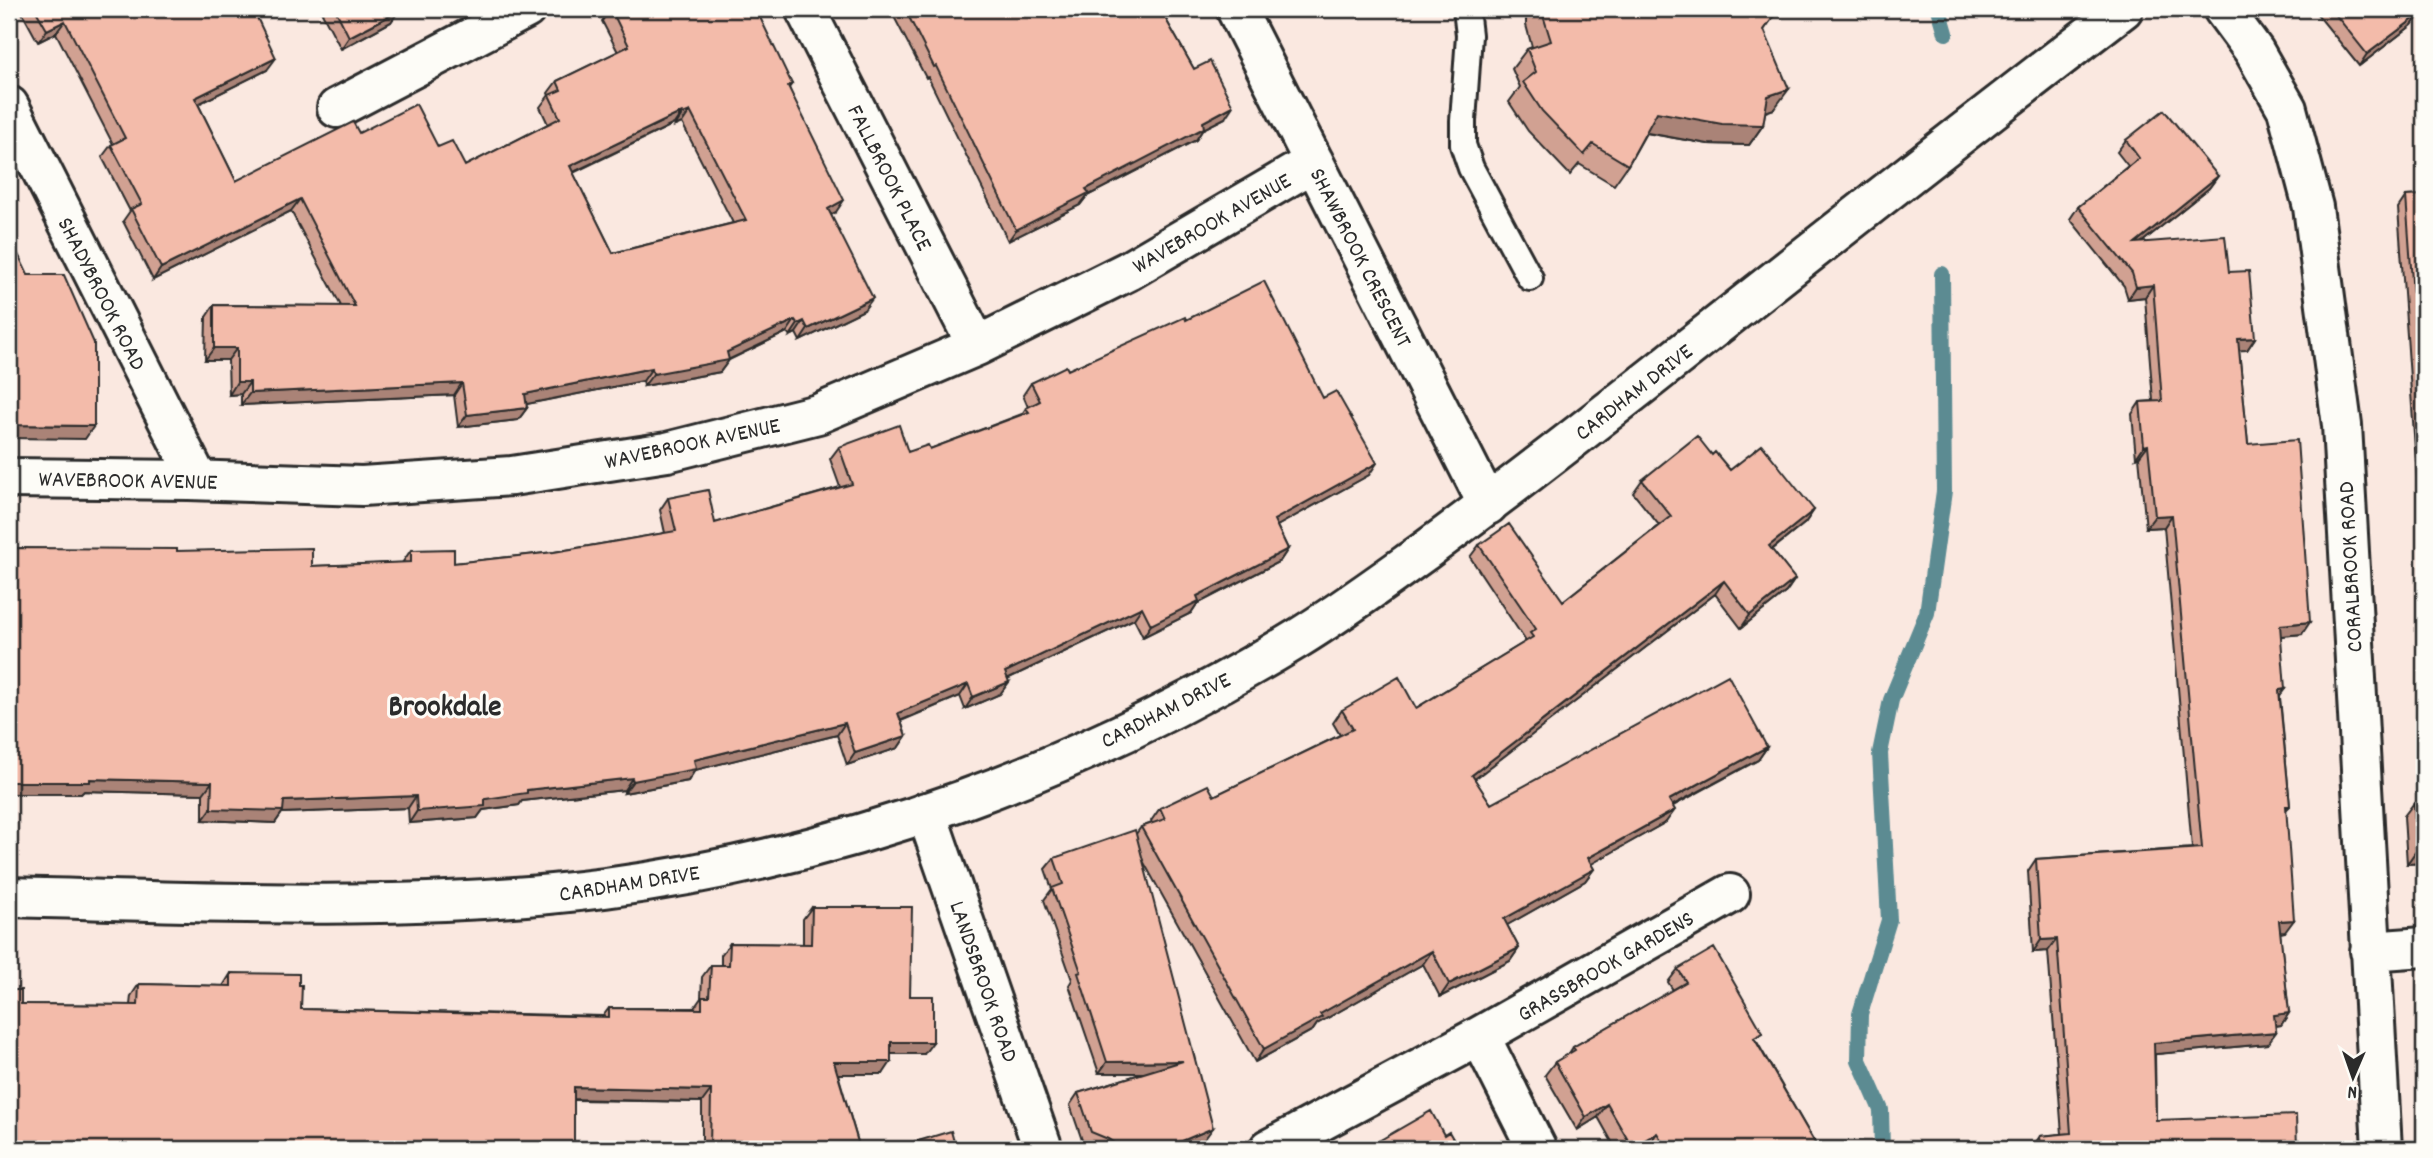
<svg xmlns="http://www.w3.org/2000/svg" width="2433" height="1158" font-family="Dekko,sans-serif">
	<style>
		.lines { fill: none; stroke-linecap: round; stroke-linejoin: round }
		.stream { stroke: #5b8b92; stroke-width: 16 }
		.lane-casing { stroke: #2b2b2b; stroke-width: 30 }
		.street-casing { stroke: #2b2b2b; stroke-width: 44 }
		.secondary-casing { stroke: #2b2b2b; stroke-width: 44 }
		.lane { stroke: #fdfcf7; stroke-width: 24 }
		.street { stroke: #fdfcf7; stroke-width: 38 }
		.secondary { stroke: #fdfcf7; stroke-width: 38 }
		.wall { fill: #d1a192; stroke: #2b2b2b; stroke-width: 2; fill-rule: evenodd }
		.shaded-wall { fill: #aa8377; stroke: #2b2b2b; stroke-width: 2 }
		.building { fill: #f3bbaa; stroke: #2b2b2b; stroke-width: 2; fill-rule: evenodd }
		.labels { text-anchor: middle; stroke-width: 6; stroke-linejoin: round; paint-order: stroke }
		.street-label { font-size: 23px; fill: #2b2b2b; stroke: #fdfcf7 }
		.district-label { font-size: 30px; font-weight: bold; fill: #2b2b2b; stroke: #fdfcf7 }
	</style>
	<rect width="100%" height="100%" fill="#fae8e0"/>
	<filter id="ink" filterUnits="userSpaceOnUse"><feTurbulence type="fractalNoise" baseFrequency=".0143" numOctaves="2"/><feDisplacementMap in="SourceGraphic" scale="14" xChannelSelector="R" yChannelSelector="G"/><feConvolveMatrix kernelMatrix="1 2 1 2 8 2 1 2 1" color-interpolation-filters="sRGB"/></filter>
	<g filter="url(#ink)">
		<g class="lines">
			<path class="stream" d="M1939,9L1946,33
				M1882,1149L1881,1110L1859,1060L1860,1014L1889,920L1880,753L1891,700L1927,613L1944,491L1942,274"/>
			<g class="lane-casing">
				<path id="lane" d="M1466,9L1469,35L1463,121V145L1471,168L1530,278"/>
			</g>
			<g class="street-casing">
				<path id="street" d="M805,9L977,346
					M1236,9L1488,505
					M2223,9L2254,51L2287,109L2313,207L2342,425L2382,1149
					M9,106L198,480
					M337,108L526,9
					M9,478L189,480L362,486L512,476L667,452L818,414L977,346L1128,271L1314,162
					M926,812L1043,1149
					M2370,951L2424,947
					M1480,1036L1537,1149
					M1269,1149L1480,1036L1730,894"/>
			</g>
			<g class="secondary-casing">
				<path id="secondary" d="M9,897C208,902 407,913 605,888C849,856 1088,767 1297,639C1341,612 1383,581 1425,551C1502,494 1577,436 1652,377C1809,253 1965,130 2123,9"/>
			</g>
			<use href="#lane" class="lane"/>
			<use href="#street" class="street"/>
			<use href="#secondary" class="secondary"/>
		</g>
		<path class="wall" d="M20,9H253L267,70L198,104L236,181L359,133L438,147L465,166L548,124L540,107L549,95L548,93L557,81L618,52L602,21L611,9L792,84L789,88L836,212L831,215L864,310L800,341L796,333L790,336L787,332L729,360L720,372L644,386L643,381L526,404L527,408L518,420L458,427L454,395L241,405V394L229,395L228,360H205L206,317L214,305L341,306L291,211L153,280L123,221L130,211L102,157L111,145L113,144L56,33L38,42ZM682,123L733,223L613,253L573,173L674,124L675,126Z
			M320,9H398L391,22L341,49Z
			M890,9H1160L1194,69L1225,118L1203,129L1196,140L1087,196L1080,205L1008,241L928,77L926,78Z
			M1526,9H1779L1764,30L1774,109L1765,112L1763,125L1749,145L1708,144L1646,133L1628,165L1614,185L1579,164L1570,175L1528,131L1509,102L1520,87L1512,69L1527,49L1532,47L1526,25Z
			M2313,9H2416L2420,14L2412,25L2359,66Z
			M2424,87V164L2420,93Z
			M2126,140L2218,176L2209,188L2142,242L2229,272L2255,338L2247,350H2239L2248,444L2302,634L2281,636L2280,697L2290,806L2286,810L2285,932L2280,933L2289,1013L2281,1025L2275,1026L2276,1032L2267,1044L2155,1054L2156,1120L2297,1149H2032V1148L2040,1136L2062,1134L2048,951L2033,952L2028,871L2036,859L2192,848L2164,527L2146,528L2139,457L2136,458L2132,414L2140,402L2153,401L2145,297L2128,299L2124,286L2070,219L2078,207L2128,166L2117,152Z
			M2424,195V548H2422L2398,208L2406,196Z
			M1186,320L1323,398L1369,475L1277,526L1288,549L1280,561L1197,604L1191,613L1143,637L1134,619L1007,679L1009,682L1000,694L965,709L960,696L901,721L906,736L898,748L847,765L837,735L695,770L688,781L624,793V790L522,801L519,805L483,810L477,818L409,823L408,808L282,813L275,823L203,820V794L84,791L81,794H9V555L14,548L177,551L312,566L402,563L411,550L454,563L554,552L665,533L660,510L668,498L715,523L840,487L830,459L839,447L908,452L930,449L1022,414L1026,408L1028,407L1023,395L1031,383L1068,370Z
			M1712,455L1730,470L1814,510L1805,523L1772,550L1795,579L1786,592L1741,628L1715,594L1474,779L1491,804L1767,747L1758,760L1673,806L1666,822L1591,864L1594,869L1585,881L1507,925L1519,948L1510,961L1440,997L1423,964L1317,1024L1313,1030L1255,1062L1142,859L1204,1140L1183,1149H1096L1083,1143L1070,1105L1078,1093L1144,1073H1099L1069,985L1072,980L1044,900L1052,889L1045,869L1054,858L1136,834L1141,827L1152,823L1151,821L1160,808L1214,796L1340,735L1333,723L1342,710L1416,708L1523,643L1525,640L1470,557L1479,545L1563,601L1659,525L1633,493L1642,480Z
			M2424,620V656L2421,624Z
			M2424,802V863L2407,864L2404,816L2414,803Z
			M812,907L910,996L924,1054H891L883,1074H838L860,1149H702V1102L574,1100L21,1004L130,1005L131,996L139,984L223,986L231,973L299,985L301,1009L603,1016L609,1008H694L701,998L702,977L711,965H721V955L730,943L803,944V919Z
			M1678,969L1757,1042L1815,1143L1810,1149H1650L1648,1146L1643,1149H1616L1598,1117L1577,1130L1545,1075L1555,1062L1568,1055L1573,1047L1673,990L1668,982Z"/>
		<path class="shaded-wall" d="M399,11L391,22L341,49L349,37Z
			M2420,14L2412,25L2359,66L2367,54Z
			M65,21L56,33L38,42L47,30Z
			M276,58L267,70L186,110L195,98Z
			M1789,89L1774,109L1753,116L1768,96Z
			M1233,106L1225,118L1203,129L1196,140L1087,196L1080,205L1008,241L1016,230L1203,122Z
			M690,111L682,123L675,126L683,114Z
			M682,112L674,124L561,178L570,166Z
			M1657,112L1763,125L1749,145L1708,144L1642,132Z
			M2218,176L2209,188L2126,255L2135,243Z
			M300,199L291,211L153,280L161,268Z
			M844,200L836,212L819,221L828,209Z
			M2153,285L2145,297L2128,299L2136,287Z
			M873,298L864,310L800,341L808,329Z
			M795,320L787,332L728,360H729L720,372L644,386L653,374L727,352Z
			M804,321L796,333L790,336L798,324Z
			M2255,338L2247,350L2230,351L2238,339Z
			M214,348H237L228,360H205Z
			M652,368L643,381L517,406L525,394Z
			M237,382H250L241,394L229,395Z
			M462,383L454,395L241,405L250,393Z
			M527,408L518,420L458,427L467,415Z
			M9,425L94,426L85,439L9,438Z
			M2148,445L2139,457L2136,458L2144,446Z
			M1377,463L1369,475L1266,532L1274,520Z
			M1814,510L1805,523L1760,559L1769,546Z
			M2172,515L2164,527L2146,528L2155,516Z
			M1288,549L1280,561L1197,604L1191,613L1143,637L1151,625L1197,596Z
			M1795,579L1786,592L1741,628L1750,615Z
			M1724,581L1715,594L1463,788L1472,775Z
			M1142,607L1134,619L996,684L1005,672Z
			M2310,622L2302,634L2271,637L2280,625Z
			M1009,682L1000,694L965,709L973,697Z
			M968,684L960,696L890,725L898,713Z
			M2285,689L2276,701L2279,690Z
			M845,723L837,735L695,770L688,781L624,793L633,781L694,760Z
			M906,736L898,748L847,765L855,753Z
			M1767,747L1758,760L1660,812L1669,800Z
			M632,778L624,790L522,801L519,805L483,810L477,818L409,823L417,811L485,799L527,790Z
			M90,779L212,782L203,794L84,791L81,794H9V782Z
			M416,796L408,808L282,813L275,823L203,820L211,809L284,801Z
			M1675,810L1666,822L1579,871L1588,858Z
			M2424,850V863L2407,864L2416,851Z
			M1594,869L1585,881L1495,932L1504,919Z
			M2294,920L2285,932L2271,933L2279,921Z
			M2057,939L2048,951L2033,952L2041,940Z
			M1519,948L1510,961L1440,997L1449,984Z
			M1432,951L1423,964L1317,1024L1313,1030L1255,1062L1264,1049L1320,1014Z
			M2289,1013L2281,1025L2265,1027L2274,1015Z
			M2276,1032L2267,1044L2146,1055L2154,1043Z
			M891,1042H933L924,1054H883Z
			M1183,1061L1175,1073H1099L1107,1062Z
			M834,1062H891L883,1074H826Z
			M574,1087L711,1090L702,1102L566,1099Z
			M1607,1104L1598,1117L1577,1130L1586,1117Z
			M1213,1128L1204,1140L1183,1149H1163Z
			M1657,1133L1648,1146L1643,1149H1631L1632,1147Z
			M1815,1143L1810,1149H1803Z"/>
		<path class="building" d="M35,9H253L276,58L195,98L236,181L353,122L359,133L416,104L438,147L452,141L465,166L560,118L549,95L561,90L557,81L629,46L611,9H756L792,84L788,86L844,200L828,209L873,298L808,329L804,321L798,324L795,320L727,352L729,360L653,374L652,368L525,394L527,408L467,415L462,383L250,393V382H237V348H214V305L355,306L300,199L161,268L131,209L142,204L111,145L125,138L65,21L47,30ZM690,111L746,220L613,253L570,166L682,112L683,114Z
			M335,9H398L399,11L349,37Z
			M905,9H1160L1194,69L1210,61L1233,106L1203,122L1204,128L1086,189L1089,193L1016,230L936,66L934,67Z
			M1541,9H1779L1764,30L1789,89L1768,96L1763,125L1722,124L1657,112L1628,165L1593,144L1584,155L1542,111L1523,82L1536,72L1527,49L1551,41Z
			M2331,9H2416L2420,14L2367,54Z
			M2164,110L2218,176L2135,243L2225,236L2229,272L2249,271L2255,338L2238,339L2248,444L2297,440L2310,622L2280,625L2285,689L2279,690L2290,806H2286L2294,920L2279,921L2289,1013L2274,1015L2276,1032L2154,1043L2156,1120L2296,1115L2297,1149H2041L2040,1136L2071,1133L2057,939L2041,940L2036,859L2202,848L2172,515L2155,516L2148,445L2144,446L2140,402L2162,401L2153,285L2136,287L2132,273L2078,207L2139,158L2126,140Z
			M2424,195V452L2406,196Z
			M9,235L28,275H64L94,343V426L9,425Z
			M1264,281L1323,398L1336,391L1377,463L1274,520L1288,549L1197,596L1199,601L1151,625L1142,607L1005,672L1009,682L973,697L968,684L898,713L906,736L855,753L845,723L694,760L696,769L633,781L632,778L527,790V793L485,799V806L417,811L416,796L284,801L283,811L211,809L212,782L90,779V782H9V561H13L14,548L177,549V551L312,548V566L411,562V550L454,549V563L554,552L676,531L668,498L708,490L715,523L852,484L839,447L899,425L908,452L928,445L930,449L1029,412L1026,408L1040,401L1031,383L1066,366L1068,370L1185,317L1186,320Z
			M1697,436L1712,455L1715,452L1730,470L1762,445L1814,510L1769,546L1795,579L1750,615L1724,581L1472,775L1491,804L1728,675L1767,747L1669,800L1675,810L1588,858L1594,869L1504,919L1519,948L1449,984L1432,951L1320,1014L1322,1017L1264,1049L1141,827L1165,819L1160,808L1208,785L1214,796L1353,729L1342,710L1399,677L1416,708L1533,637L1530,633L1536,629L1479,545L1509,524L1563,601L1671,516L1642,480Z
			M2424,802V850L2416,851L2414,803Z
			M1135,830L1213,1128L1163,1149H1123L1108,1139L1091,1132L1078,1093L1183,1061L1107,1062L1078,973L1081,972L1052,888L1063,884L1054,858Z
			M812,907H912L910,996H933V1042H891V1062H834L860,1149H710L711,1090L574,1087V1149H9V990H21V1004L138,1005L139,984L231,986V973L299,974V985H302L301,1009L609,1017V1008L702,1009V997H709L711,965H729L730,943L811,944Z
			M1714,948L1763,1033L1754,1038L1815,1143L1803,1149H1667L1657,1133L1632,1147L1607,1104L1586,1117L1555,1062L1575,1050L1573,1047L1686,982L1678,969Z
			M1431,1111L1444,1135L1449,1132L1459,1149H1372L1370,1146Z
			M951,1131L956,1149H892Z"/>
	</g>
	<g class="labels">
		<g class="street-label">
			<text transform="translate(891 177) rotate(63)" y="8">FALLBROOK PLACE</text>
			<text transform="translate(1211 222) rotate(-30)" y="8">WAVEBROOK AVENUE</text>
			<text transform="translate(1362 257) rotate(63)" y="8">SHAWBROOK CRESCENT</text>
			<text transform="translate(103 293) rotate(63)" y="8">SHADYBROOK ROAD</text>
			<text transform="translate(1633 391) rotate(-38)" y="8">CARDHAM DRIVE</text>
			<text transform="translate(692 442) rotate(-12)" y="8">WAVEBROOK AVENUE</text>
			<text transform="translate(128 479) rotate(1)" y="8">WAVEBROOK AVENUE</text>
			<text transform="translate(2349 567) rotate(-93)" y="8">CORALBROOK ROAD</text>
			<text transform="translate(1165 709) rotate(-27)" y="8">CARDHAM DRIVE</text>
			<text transform="translate(629 882) rotate(-9)" y="8">CARDHAM DRIVE</text>
			<text transform="translate(1605 965) rotate(-30)" y="8">GRASSBROOK GARDENS</text>
			<text transform="translate(985 981) rotate(71)" y="8">LANDSBROOK ROAD</text>
		</g>
		<g class="district-label">
			<text x="445" y="715">Brookdale</text>
		</g>
	</g>
	<rect width="2433" height="1158" fill="none" stroke="#fdfcf7" stroke-width="35"/>
	<rect x="18" y="18" width="2398" height="1123" fill="none" stroke="#2b2b2b" stroke-width="2.5" filter="url(#ink)"/>
	<g transform="translate(2353 1077) rotate(182)" stroke="#fdfcf7" stroke-width="5" paint-order="stroke">
	<path d="M0-5L12 26L0 18L-12 26Z" fill="#2b2b2b"/>
	<text y="-10" font-size="19" font-weight="bold" text-anchor="middle" fill="#2b2b2b">N</text>
	</g>
</svg>
